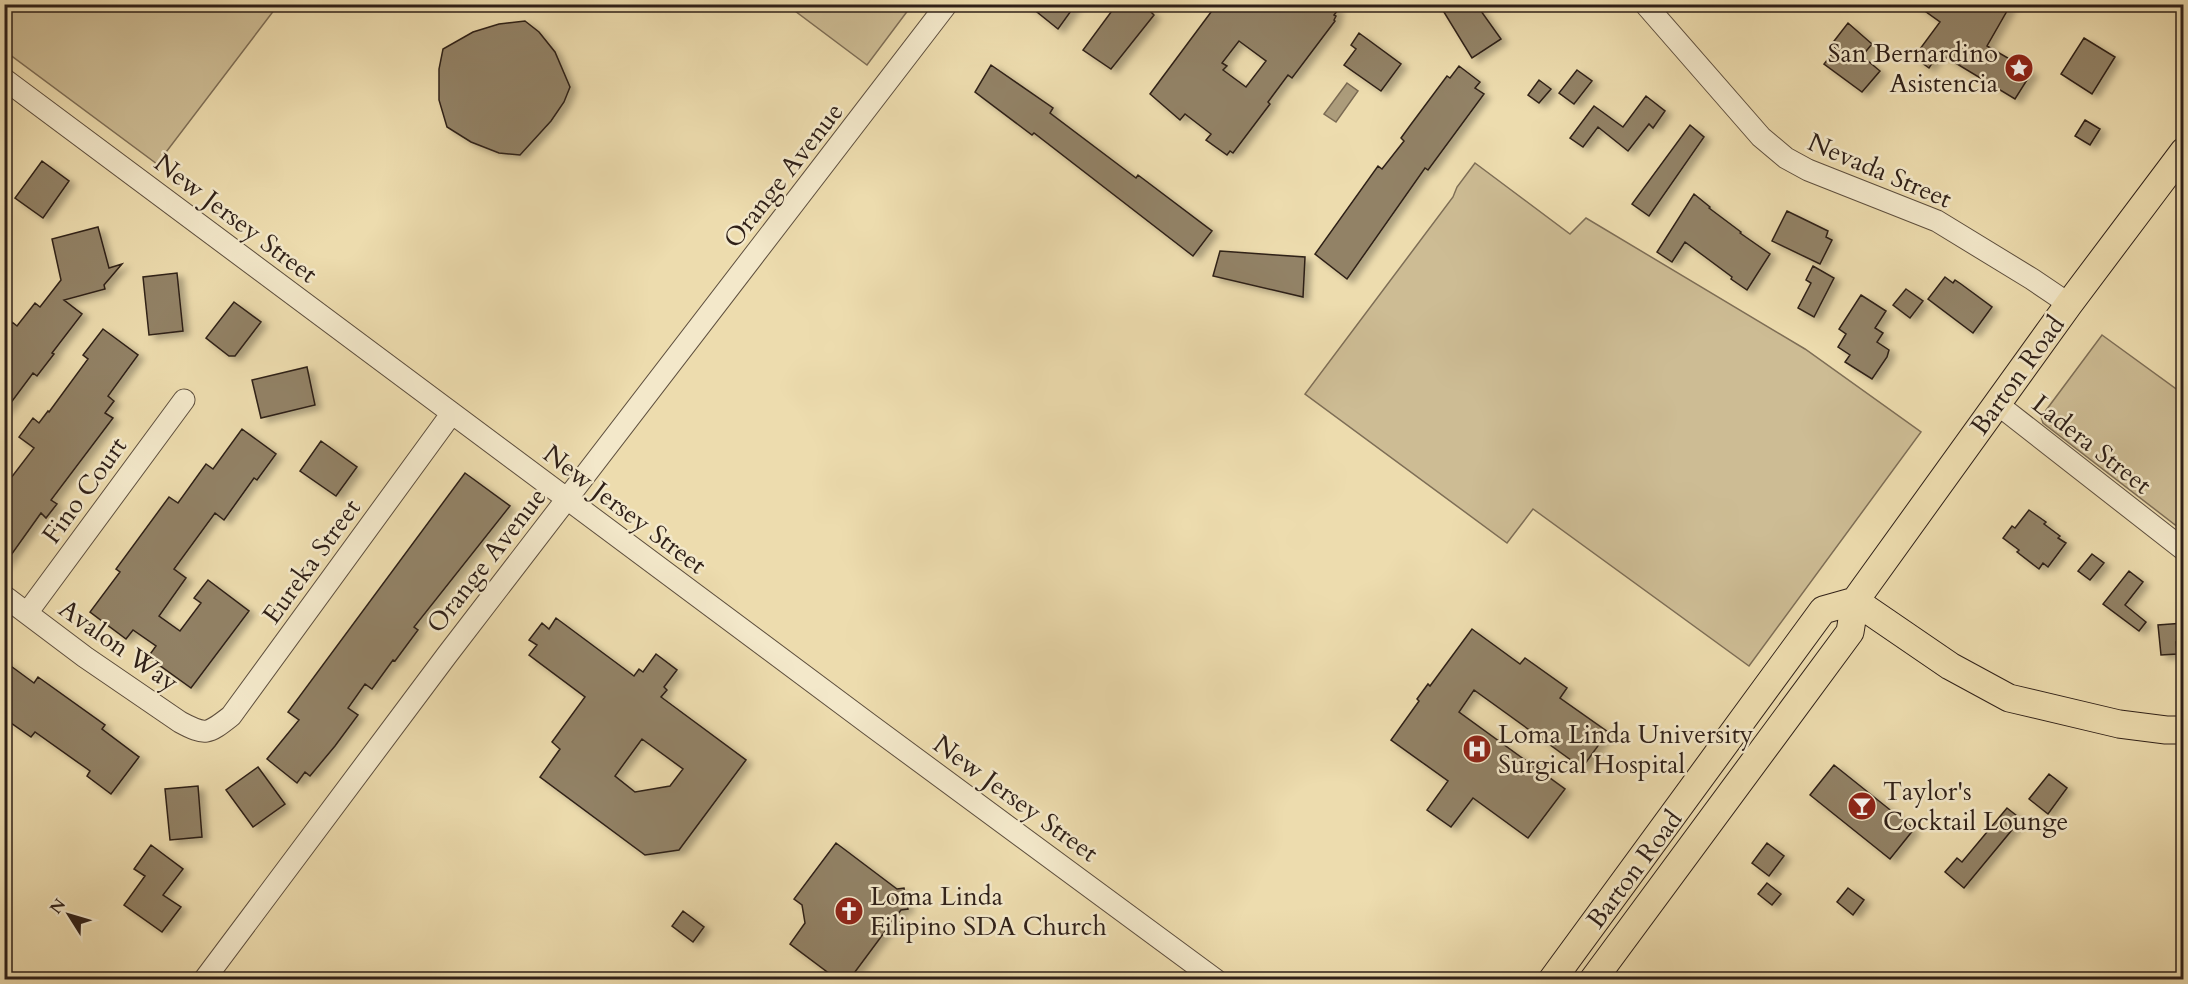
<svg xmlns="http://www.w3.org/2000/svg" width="2188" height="984" font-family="Cardo,serif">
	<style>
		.green { fill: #cdbc94; stroke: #7e6e56; stroke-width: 1.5 }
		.water { fill: #ac9c7b; stroke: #7a6a53; stroke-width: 1.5 }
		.building { fill: #928266; stroke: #2f2018; stroke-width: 1.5; fill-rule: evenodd; filter: url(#shadow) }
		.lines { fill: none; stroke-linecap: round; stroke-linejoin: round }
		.minor-casing { stroke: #5e4f3e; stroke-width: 23 }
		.major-casing { stroke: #2f2018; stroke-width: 29 }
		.minor { stroke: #f3e8ca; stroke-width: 21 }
		.major { stroke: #eddcae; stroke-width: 27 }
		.labels { text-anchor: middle; stroke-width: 5; stroke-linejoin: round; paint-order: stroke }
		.poi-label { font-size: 26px; fill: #2f2018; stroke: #f3e8ca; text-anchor: start }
		.street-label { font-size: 26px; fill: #2f2018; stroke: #f3e8ca }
	</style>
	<defs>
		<filter id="shadow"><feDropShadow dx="6" dy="4" stdDeviation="3" flood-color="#0004"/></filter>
	</defs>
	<rect width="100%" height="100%" fill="#eddcae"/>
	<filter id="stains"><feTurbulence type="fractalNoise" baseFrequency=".00333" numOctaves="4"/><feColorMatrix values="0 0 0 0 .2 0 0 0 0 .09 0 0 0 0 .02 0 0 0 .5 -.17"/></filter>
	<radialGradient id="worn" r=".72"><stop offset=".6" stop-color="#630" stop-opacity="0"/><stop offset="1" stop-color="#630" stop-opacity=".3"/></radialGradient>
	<path class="green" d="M5,4H278V5L157,164L5,51Z
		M787,5H912L867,65Z
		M1475,163L1570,234L1586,218L1805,349L1921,432L1749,666L1533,509L1507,543L1305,394L1453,197L1457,187Z
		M2102,335L2183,394V531L2043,423L2041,417Z"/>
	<path class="water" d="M1347,83L1358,91L1336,122L1324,114Z"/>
	<path class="building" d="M1027,4H1076L1058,29Z
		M1117,4H1143L1154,15L1111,69L1083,50Z
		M1217,4H1331L1338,10L1334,15L1336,16L1334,20L1335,21L1292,78L1288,75L1268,102L1270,104L1233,153L1230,151L1227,155L1206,140L1211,134L1185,114L1180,120L1150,94ZM1239,41L1266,61L1246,87L1223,70L1227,66L1222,63Z
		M1439,4H1476L1501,39L1472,58Z
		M1915,4H2011L1987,46L2032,72L2015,99L1939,53L1929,68L1914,57L1940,22Z
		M525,21L539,32L555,52L570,87L564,102L551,121L520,155L499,153L471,142L447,127L439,100V69L443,49L473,32L499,24Z
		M1848,23L1872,44L1862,56L1880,71L1862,92L1824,64L1836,49L1831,45Z
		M1359,33L1401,64L1381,91L1344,65L1356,49L1351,45Z
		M2084,38L2115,57L2092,94L2061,74Z
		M991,65L1053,108L1050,113L1136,178L1138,175L1212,231L1193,256L1034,133L1032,135L975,92Z
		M1459,66L1480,82L1475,88L1484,94L1428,170L1425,168L1347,279L1315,254L1378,166L1382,169L1404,141L1401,138L1409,127L1447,76L1450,78Z
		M1577,70L1592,81L1574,104L1559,93Z
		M1539,80L1551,89L1539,103L1528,95Z
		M1646,96L1665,111L1653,128L1649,124L1628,151L1598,127L1583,147L1570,138L1594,106L1623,127Z
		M2085,120L2100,129L2090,145L2075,136Z
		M1690,125L1704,137L1649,216L1632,204Z
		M42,161L69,181L43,218L15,198Z
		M1694,194L1710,207L1709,208L1741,232L1740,233L1770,254L1747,290L1731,279L1732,277L1685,242L1672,262L1657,252Z
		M1787,211L1828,231L1826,237L1832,240L1820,264L1772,241Z
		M98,227L109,268L122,264L104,285L105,289L64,300L82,314L52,353L54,354L37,376L33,373L4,412V332L12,322L17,326L35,303L40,307L61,280L52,239Z
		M1220,251L1305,257L1303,297L1213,276Z
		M1813,266L1834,278L1814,317L1798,308L1811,283L1806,280Z
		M177,273L183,331L149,335L143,277Z
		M1945,277L1953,283L1955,280L1961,284L1992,307L1973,333L1928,299Z
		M1906,289L1923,301L1910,318L1893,305Z
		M1861,295L1886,311L1875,328L1883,333L1877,342L1889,350L1887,357L1872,379L1845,362L1850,355L1838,347L1846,334L1839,329Z
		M234,302L261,322L235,356H229L206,338Z
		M103,329L138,355L108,396L114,401L105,413L113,418L51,500L57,504L46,518L41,513L4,565V487L34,448L19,437L33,418L39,423L48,411L49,412L88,359L83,355Z
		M307,367L315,405L261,418L252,380Z
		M242,429L276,454L257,480L254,478L224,520L215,513L174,569L186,578L159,616L180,631L201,603L194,598L208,580L249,611L191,688L148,657L156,646L133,630L126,639L90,612L120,572L116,569L169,497L178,503L206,464L213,469Z
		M321,441L357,467L336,496L300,471Z
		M465,473L510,506L414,627L418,630L395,661L393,660L372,689L365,684L348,708L358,715L335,746L310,776L305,772L297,783L267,759L299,720L288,712Z
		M2029,510L2046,522L2044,524L2060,536L2058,538L2066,543L2048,567L2043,563L2039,569L2017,552L2019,550L2003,538L2012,526L2015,528Z
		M2092,554L2104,563L2090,580L2078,571Z
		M2129,571L2143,582L2125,605L2146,622L2139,631L2103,604Z
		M556,618L634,676L639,669L643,672L656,654L677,670L664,687L667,690L661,697L746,760L679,850L645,855L540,777L560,749L552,742L585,697L529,655L537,645L529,640L542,623L549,629ZM642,739L683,769L670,786L635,792L615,776Z
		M2184,623V641L2176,642L2177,654L2161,655L2158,625Z
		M1472,629L1520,664L1525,658L1567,688L1560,698L1608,732L1582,768L1474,690L1459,712L1565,789L1528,838L1473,798L1451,827L1427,810L1448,781L1391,740L1419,701L1417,699L1428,684L1430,686Z
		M4,661L34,683L38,677L105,725L102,729L139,757L111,794L87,776L90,771L35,732L31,737L4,718Z
		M1834,765L1914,829L1890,859L1810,795Z
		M258,767L285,804L253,827L226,790Z
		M2049,774L2067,788L2048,814L2029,799Z
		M198,786L202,837L170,840L165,789Z
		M2007,808L2021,819L1964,888L1945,872L1957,858L1962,862Z
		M836,843L897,889L904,888L908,909L901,910L849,980H838L790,944L805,923L802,905L794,899Z
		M1767,843L1784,856L1769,876L1752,863Z
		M151,845L183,869L163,895L181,907L162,932L124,905L145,876L134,869Z
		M1767,883L1781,894L1772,905L1758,894Z
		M1848,888L1864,900L1853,915L1837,902Z
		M683,911L704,927L693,942L672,926Z"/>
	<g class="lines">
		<g class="minor-casing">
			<path id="minor" d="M1645,4L1761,137L1786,158L1808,170L1937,221L2032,279L2069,304
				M4,79L869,724L1216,980
				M1996,403L2184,550
				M4,596L85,657L180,722C206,736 208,734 231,716L452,413
				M27,613L184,400
				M204,980L447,655L947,4"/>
		</g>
		<g class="major-casing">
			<path id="major" d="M1855,601L1950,666L2009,698L2119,724L2166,730H2184
				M1552,980L1823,610L1855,601
				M1593,980L1850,632L1855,601L2069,304L2184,151"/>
		</g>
		<use href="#minor" class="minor"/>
		<use href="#major" class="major"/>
	</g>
	<defs>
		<g id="sight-disc" transform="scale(1.5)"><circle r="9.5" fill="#8f2418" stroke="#f3e8ca"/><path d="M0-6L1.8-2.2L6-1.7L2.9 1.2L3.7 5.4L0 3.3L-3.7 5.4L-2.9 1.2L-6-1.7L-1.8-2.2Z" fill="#fff"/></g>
		<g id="hospital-disc" transform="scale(1.5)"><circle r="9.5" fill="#8f2418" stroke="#f3e8ca"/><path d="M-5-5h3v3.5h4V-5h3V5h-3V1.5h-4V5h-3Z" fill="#fff"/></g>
		<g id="bar-disc" transform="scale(1.5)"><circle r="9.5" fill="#8f2418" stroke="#f3e8ca"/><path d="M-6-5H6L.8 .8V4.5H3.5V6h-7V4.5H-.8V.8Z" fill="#fff"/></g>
		<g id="church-disc" transform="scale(1.5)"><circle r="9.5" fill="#8f2418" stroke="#f3e8ca"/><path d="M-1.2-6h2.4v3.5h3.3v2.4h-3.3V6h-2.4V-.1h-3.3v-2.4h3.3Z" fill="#fff"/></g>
	</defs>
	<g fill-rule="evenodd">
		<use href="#sight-disc" x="2019" y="68"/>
		<use href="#hospital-disc" x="1477" y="749"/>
		<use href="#bar-disc" x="1862" y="806"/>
		<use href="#church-disc" x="849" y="911"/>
	</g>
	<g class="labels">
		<g class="poi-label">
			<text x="1998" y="62" text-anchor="end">San Bernardino<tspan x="1998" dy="30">Asistencia</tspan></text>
			<text x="1498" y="743">Loma Linda University<tspan x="1498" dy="30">Surgical Hospital</tspan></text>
			<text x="1883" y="800">Taylor's<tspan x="1883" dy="30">Cocktail Lounge</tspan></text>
			<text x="870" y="905">Loma Linda<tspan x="870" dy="30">Filipino SDA Church</tspan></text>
		</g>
		<g class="street-label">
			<text transform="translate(1880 170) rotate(23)" y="9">Nevada Street</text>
			<text transform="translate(783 175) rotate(-52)" y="9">Orange Avenue</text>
			<text transform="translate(236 218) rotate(37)" y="9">New Jersey Street</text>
			<text transform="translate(2017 375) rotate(-54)" y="9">Barton Road</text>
			<text transform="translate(2092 444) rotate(38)" y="9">Ladera Street</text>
			<text transform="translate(84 490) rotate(-54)" y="9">Fino Court</text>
			<text transform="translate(625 509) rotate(37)" y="9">New Jersey Street</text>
			<text transform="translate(486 560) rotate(-52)" y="9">Orange Avenue</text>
			<text transform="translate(311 561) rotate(-54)" y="9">Eureka Street</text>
			<text transform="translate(119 645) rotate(35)" y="9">Avalon Way</text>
			<text transform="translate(1016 798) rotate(36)" y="9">New Jersey Street</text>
			<text transform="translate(1634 869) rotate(-53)" y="9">Barton Road</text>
		</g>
	</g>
	<rect width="2188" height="984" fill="none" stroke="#eddcae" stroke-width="24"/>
	<rect x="6" y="6" width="2176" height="972" fill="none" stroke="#2f2018" stroke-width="3"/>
	<rect x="12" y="12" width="2164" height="960" fill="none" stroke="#2f2018" stroke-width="1.5"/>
	<g transform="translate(69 915) rotate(307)" stroke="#f3e8ca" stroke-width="4.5" paint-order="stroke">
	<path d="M0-4.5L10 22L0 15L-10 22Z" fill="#2f2018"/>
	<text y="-9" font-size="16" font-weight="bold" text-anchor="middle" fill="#2f2018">N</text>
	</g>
	<rect width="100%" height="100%" filter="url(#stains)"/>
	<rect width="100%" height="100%" fill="url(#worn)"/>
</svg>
